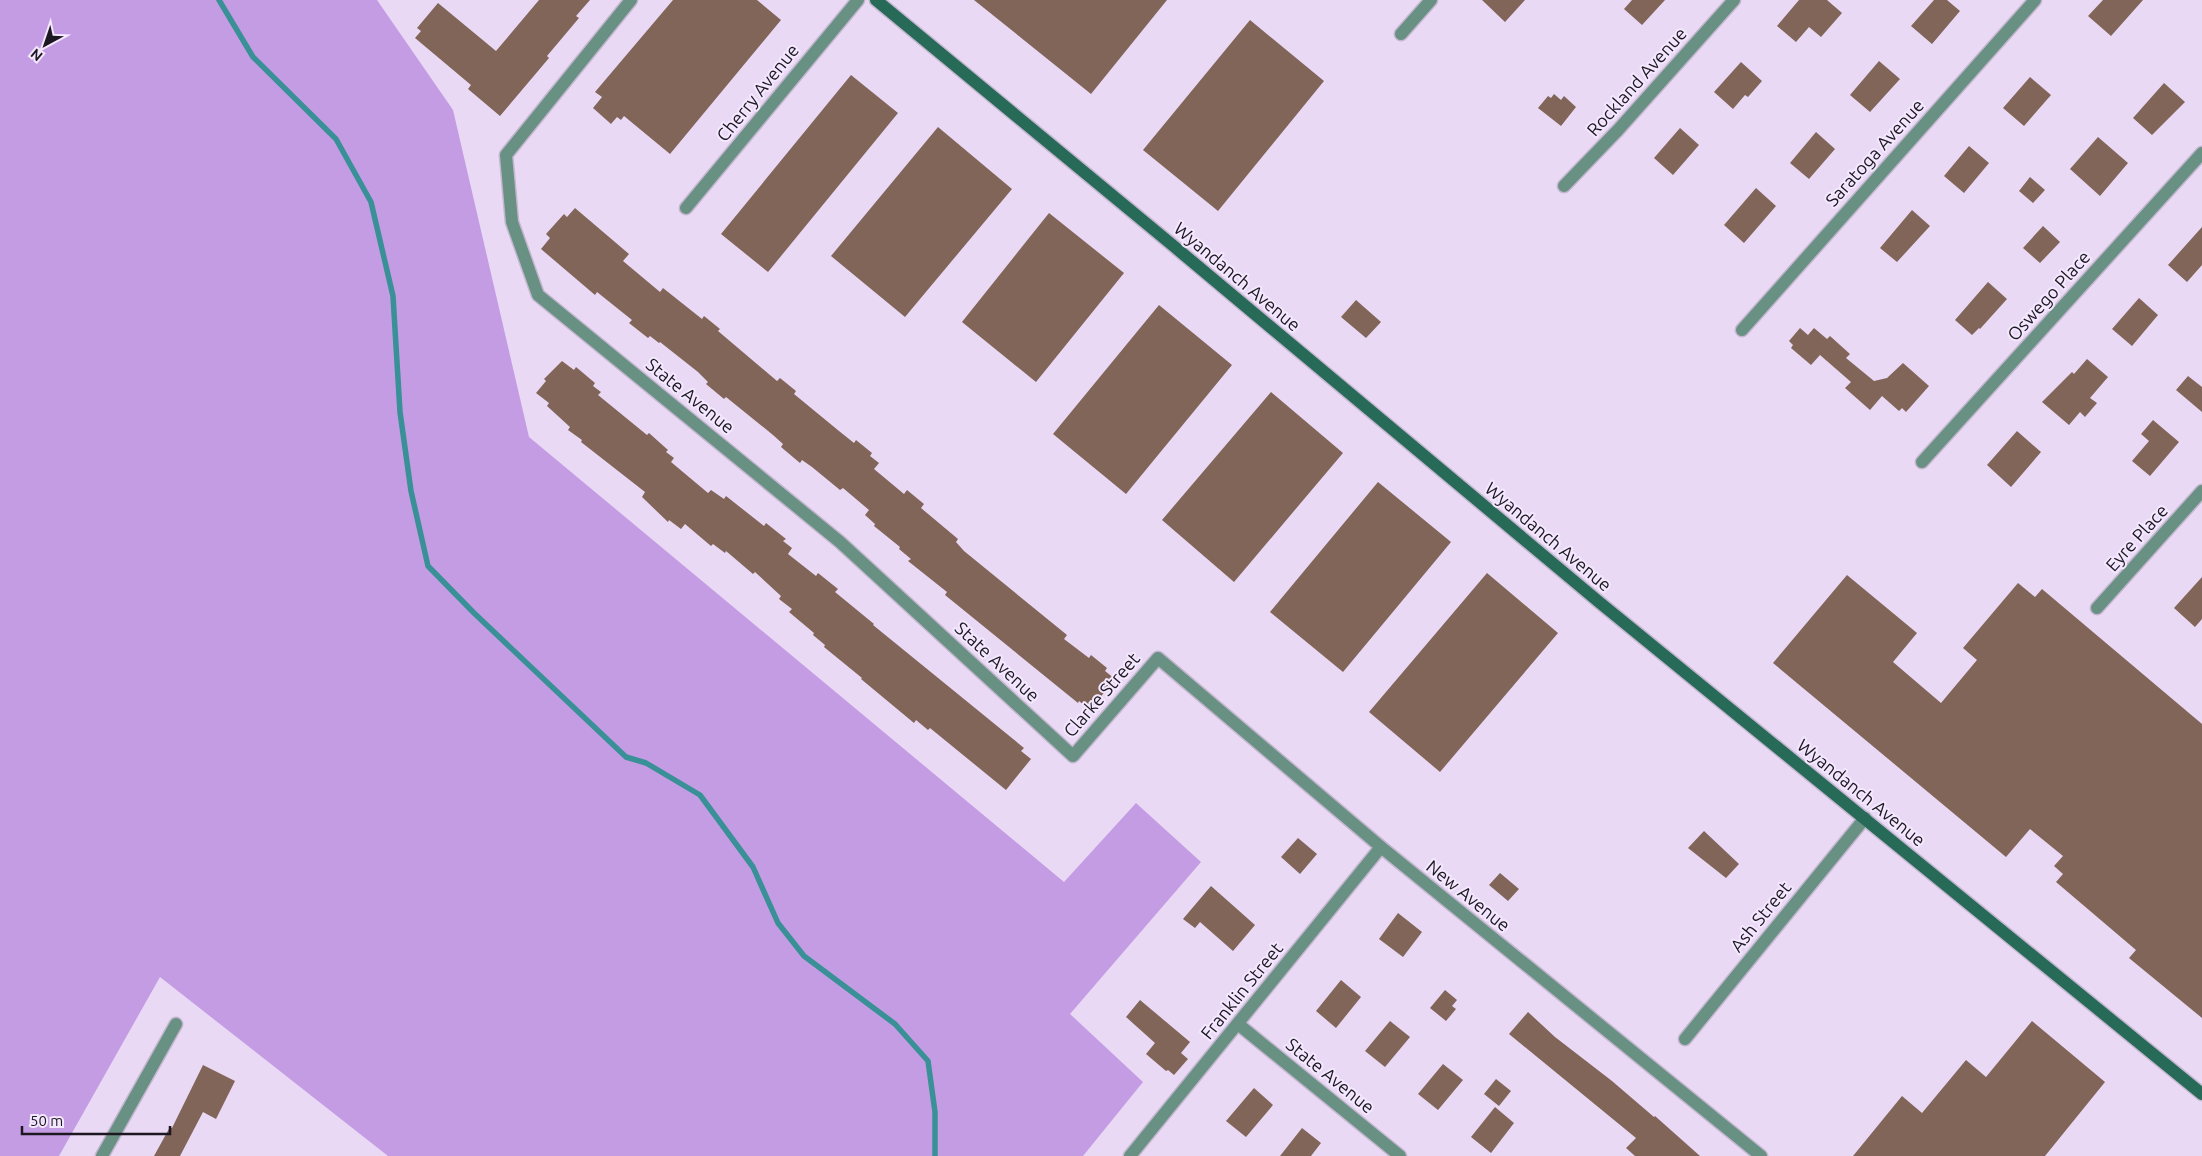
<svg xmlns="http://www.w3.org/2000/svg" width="2202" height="1156" font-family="Ubuntu,sans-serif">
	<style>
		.forest { fill: #c49ce3 }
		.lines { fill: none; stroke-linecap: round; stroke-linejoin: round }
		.stream { stroke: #399096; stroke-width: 5.5 }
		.building { fill: #816559 }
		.street-casing { stroke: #c4b6cf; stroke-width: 15 }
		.secondary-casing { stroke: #c4b6cf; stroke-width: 15 }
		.street { stroke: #689183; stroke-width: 12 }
		.secondary { stroke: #276a58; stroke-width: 12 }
		.labels { text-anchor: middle; stroke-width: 4; stroke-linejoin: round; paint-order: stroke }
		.street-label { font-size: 18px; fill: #1c1721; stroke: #f4e8ff }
	</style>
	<rect width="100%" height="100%" fill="#e9d9f5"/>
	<path class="forest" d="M0,0H377L453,110L529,437L1064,882L1136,803L1201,862L1070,1014L1143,1082L1083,1156H388L160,977L59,1156H0Z"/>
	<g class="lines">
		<path class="stream" d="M219,0L253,57L336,139L371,202L393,296L400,412L411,491L428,566L474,613L626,757L646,763L700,795L753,867L778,923L804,956L895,1024L928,1061L935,1112V1156"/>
	</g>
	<path class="building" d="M539,0H590L576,16L579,18L547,56L549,58L500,116L468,89L471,85L415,38L421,31L417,28L438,3L496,51Z
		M673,0H757L781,20L670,154L624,116L621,120L617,117L611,124L593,108L602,97L595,92Z
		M974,0H1167L1091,94Z
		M1482,0H1525L1505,22Z
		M1632,0H1665L1642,25L1624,9Z
		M1799,0H1827L1842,13L1821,37L1809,27L1796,42L1777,26Z
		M1934,0H1947L1960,11L1932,44L1911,26Z
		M2103,0H2143L2111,36L2088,16Z
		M1250,20L1324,81L1218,211L1143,150Z
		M1879,61L1900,79L1870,112L1850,95Z
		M1741,62L1762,81L1748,97L1745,95L1733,109L1714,92Z
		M851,75L898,113L768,272L721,234Z
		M2030,77L2051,95L2024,126L2003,108Z
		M2164,83L2185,102L2152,135L2133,118Z
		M1554,94L1561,100L1564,96L1576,107L1561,126L1538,108L1548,96L1551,98Z
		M938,127L1012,189L905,317L831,256Z
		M1680,128L1699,145L1673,175L1654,158Z
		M1816,132L1835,149L1809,179L1790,163Z
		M2098,137L2128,163L2100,196L2070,169Z
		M1969,146L1989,163L1964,193L1944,176Z
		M2030,177L2045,190L2033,203L2019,191Z
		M1756,188L1776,206L1744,243L1724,225Z
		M575,208L629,254L623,261L660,292L663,288L702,319L704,316L720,329L718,331L777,381L780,378L796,391L794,394L839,431L854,443L856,440L872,453L870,456L879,463L874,469L904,494L907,490L924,504L921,508L958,539L956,542L964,551L1067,635L1064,639L1089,658L1091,655L1107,668L1105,671L1115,679L1090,710L1079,701L1078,703L945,595L947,592L908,561L911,559L899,549L900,547L874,526L875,524L865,515L869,510L843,488L840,490L812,467L802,460L800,463L781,447L783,444L773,435L726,397L724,399L706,384L708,382L698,372L660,342L659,343L650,336L648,338L629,323L632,320L597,292L595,295L541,249L550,238L546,234L564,214L567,217Z
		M1912,210L1930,226L1897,262L1880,248Z
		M1049,213L1124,273L1036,382L962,322Z
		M2043,226L2060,242L2040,263L2023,248Z
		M2202,227V265L2187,282L2168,265Z
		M1988,282L2007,299L1980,329L1979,328L1972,335L1955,320Z
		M2139,298L2158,315L2132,346L2112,329Z
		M1356,300L1381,322L1366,338L1341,317Z
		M1159,305L1232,365L1126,494L1053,434Z
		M1800,328L1808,335L1814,328L1827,339L1830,336L1850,354L1846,358L1874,381L1887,378L1903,363L1929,386L1906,412L1902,408L1899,411L1882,396L1870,410L1845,388L1851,382L1820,355L1811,365L1791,348L1793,345L1789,341Z
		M2087,359L2108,377L2090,398L2097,403L2085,417L2080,412L2069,425L2042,402L2072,372L2074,374Z
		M562,361L574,370L576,367L595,383L593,386L601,392L598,395L647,435L649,433L668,450L666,452L674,458L671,462L708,493L711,490L724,499L726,496L764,526L766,523L786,539L783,541L792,548L788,554L816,576L818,573L838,589L835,592L874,624L873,625L1024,748L1021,751L1031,759L1006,790L930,728L928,730L916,720L914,723L861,679L862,678L824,647L825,645L813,635L814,633L789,612L792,609L779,599L781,596L755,572L753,574L726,551L725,553L713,544L711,546L685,524L681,529L669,520L668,522L642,497L645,492L581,442L582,440L568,430L570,427L547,406L549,403L536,393L546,381L544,379Z
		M2188,376L2202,387V412L2176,390Z
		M1271,392L1343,453L1234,582L1162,520Z
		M2153,420L2179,442L2150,476L2132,461L2149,441L2141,434Z
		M2017,431L2041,452L2011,487L1987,465Z
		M1378,482L1451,542L1343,672L1270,612Z
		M1487,573L1558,633L1440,772L1369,712Z
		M1847,575L1917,633L1893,662L1941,703L1977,660L1963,648L2018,583L2035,597L2042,589L2202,724V1018L2129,958L2136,950L2056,882L2063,874L2054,866L2063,856L2030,829L2006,857L1773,663Z
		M2202,577V619L2195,627L2174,608Z
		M1704,831L1739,864L1726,878L1688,848Z
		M1298,838L1317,854L1300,874L1281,857Z
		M1500,873L1519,889L1508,901L1489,885Z
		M1211,886L1255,925L1233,951L1200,922L1195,928L1183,919Z
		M1398,913L1422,932L1403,957L1379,939Z
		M1341,980L1361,997L1336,1028L1316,1011Z
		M1445,990L1457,1000L1452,1006L1456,1009L1446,1021L1430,1008Z
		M1140,1000L1190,1042L1181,1053L1188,1059L1174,1075L1168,1070L1166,1071L1146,1054L1155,1043L1126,1017Z
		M1528,1012L1555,1037L1612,1081L1654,1117L1655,1116L1700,1156H1635L1626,1148L1636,1138L1509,1034Z
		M1390,1021L1410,1037L1385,1067L1365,1051Z
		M2032,1021L2105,1082L2045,1156H1853L1902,1096L1922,1113L1966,1060L1986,1077Z
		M1443,1064L1463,1080L1438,1110L1418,1094Z
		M203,1065L235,1081L216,1119L203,1112L180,1156H154L170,1127L172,1128Z
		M1496,1079L1511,1091L1499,1106L1484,1094Z
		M1254,1088L1273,1105L1246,1137L1226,1121Z
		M1495,1107L1514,1123L1491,1153L1471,1137Z
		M1302,1128L1321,1143L1311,1156H1280Z"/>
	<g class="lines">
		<g class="street-casing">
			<path id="street" d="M631,0L506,155L512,222L538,295L840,542L1073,756L1158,658L1381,847L1761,1156
				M1401,34L1431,0
				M1564,186L1618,130L1734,0
				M686,208L858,0
				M1742,330L2035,0
				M1922,462L2202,153
				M2097,608L2202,491
				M1238,1024L1400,1156
				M1685,1039L1865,818
				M102,1156L176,1024
				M1130,1156L1381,847"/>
		</g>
		<g class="secondary-casing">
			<path id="secondary" d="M876,0L1176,248L1599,602L2202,1094"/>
		</g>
		<use href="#street" class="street"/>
		<use href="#secondary" class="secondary"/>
	</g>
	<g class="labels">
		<g class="street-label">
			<text transform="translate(1637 82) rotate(-48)" y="6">Rockland Avenue</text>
			<text transform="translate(758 93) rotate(-51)" y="6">Cherry Avenue</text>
			<text transform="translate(1875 153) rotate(-48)" y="6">Saratoga Avenue</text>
			<text transform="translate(1237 277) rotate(40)" y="6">Wyandanch Avenue</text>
			<text transform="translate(2049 296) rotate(-48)" y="6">Oswego Place</text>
			<text transform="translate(690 396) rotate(39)" y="6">State Avenue</text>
			<text transform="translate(1548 537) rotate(40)" y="6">Wyandanch Avenue</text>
			<text transform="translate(2137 538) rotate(-48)" y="6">Eyre Place</text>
			<text transform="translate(997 662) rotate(43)" y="6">State Avenue</text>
			<text transform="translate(1102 695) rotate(-49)" y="6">Clarke Street</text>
			<text transform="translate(1861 793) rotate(39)" y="6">Wyandanch Avenue</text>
			<text transform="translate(1468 896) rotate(39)" y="6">New Avenue</text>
			<text transform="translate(1761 917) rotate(-51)" y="6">Ash Street</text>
			<text transform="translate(1242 991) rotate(-51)" y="6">Franklin Street</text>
			<text transform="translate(1330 1076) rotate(39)" y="6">State Avenue</text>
		</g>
	</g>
	<g transform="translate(45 45) rotate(220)" stroke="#f4e8ff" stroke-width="4" paint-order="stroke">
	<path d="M0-4L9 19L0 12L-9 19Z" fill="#1c1721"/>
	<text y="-8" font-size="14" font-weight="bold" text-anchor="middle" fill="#1c1721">N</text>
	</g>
	<path d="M22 1126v8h148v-8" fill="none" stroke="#1c1721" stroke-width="2.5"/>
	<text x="30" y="1126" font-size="15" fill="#1c1721" stroke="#f4e8ff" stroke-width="4" paint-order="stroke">50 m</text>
</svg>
